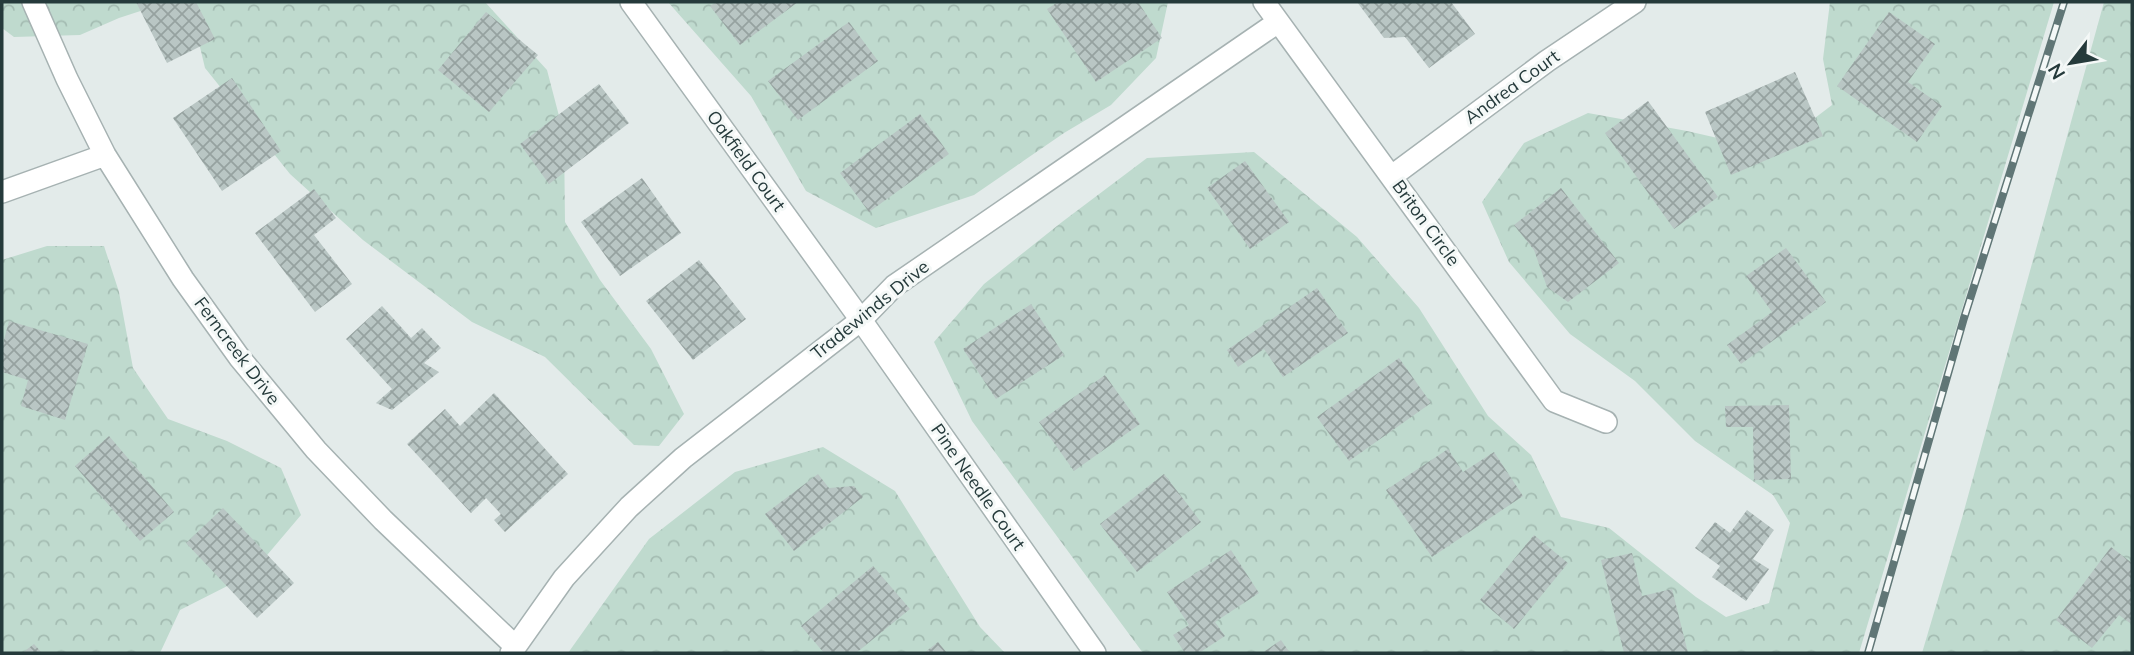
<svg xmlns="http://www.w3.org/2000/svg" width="2134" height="655" font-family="Mulish,sans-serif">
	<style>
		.forest { fill: url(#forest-crowns) }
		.building { fill: url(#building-cross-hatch) }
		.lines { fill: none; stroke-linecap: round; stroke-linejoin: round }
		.street-casing { stroke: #a6b2b2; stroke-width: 24 }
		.street { stroke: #fff; stroke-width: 21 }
		.rail-casing { stroke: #607676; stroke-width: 8 }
		.rail { stroke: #f4f8f7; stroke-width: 5; stroke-dasharray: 16; stroke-linecap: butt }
		.labels { text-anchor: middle; stroke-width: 6; stroke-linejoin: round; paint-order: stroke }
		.street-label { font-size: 18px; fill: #253a3b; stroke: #f4f8f7 }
	</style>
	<defs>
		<pattern id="forest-crowns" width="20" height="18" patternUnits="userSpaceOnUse" patternTransform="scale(1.75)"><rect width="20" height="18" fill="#bfdace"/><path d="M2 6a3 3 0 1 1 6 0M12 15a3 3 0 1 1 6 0" fill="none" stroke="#a4bcb2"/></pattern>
		<pattern id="building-cross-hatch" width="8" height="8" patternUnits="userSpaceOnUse" patternTransform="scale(1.75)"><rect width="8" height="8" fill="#b9c6c4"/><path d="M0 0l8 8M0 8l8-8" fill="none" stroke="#96a2a0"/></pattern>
	</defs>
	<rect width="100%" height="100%" fill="#e3ebea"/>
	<path class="forest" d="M2,2H168L119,18L80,35L14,37L2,28Z
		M171,2H485L547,70L564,135L565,222L600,280L651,349L684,414L659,446L634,445L545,357L472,322L363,240L290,174L205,68L195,26Z
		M668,2H1168L1156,58L1111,105L1064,133L974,195L876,228L806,191L751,96Z
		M1830,2H2054L1859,653H1143L972,421L934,342L984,284L1062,222L1147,158L1254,152L1357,237L1419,308L1488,416L1531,455L1561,517L1609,528L1696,597L1726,617L1769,603L1790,523L1773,495L1695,441L1635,381L1570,334L1509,262L1482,202L1524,143L1588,113L1687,131L1735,142L1790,137L1832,105L1823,59Z
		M2104,2H2132V653H1922L1962,518Z
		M47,246H104L119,292L133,368L168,419L227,441L281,468L301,515L251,574L180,610L160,653H2V260Z
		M823,447L895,491L980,627L1005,653H568L649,539L735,472Z"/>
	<path class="building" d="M136,2H196L215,39L167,63Z
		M716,2H798L740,45L710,6Z
		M1058,2H1138L1162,38L1096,82L1047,9Z
		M1357,2H1451L1475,34L1429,68L1405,37L1384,38Z
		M486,12L538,55L489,112L438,70Z
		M1889,12L1935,44L1908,82L1942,106L1917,142L1837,86Z
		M849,22L878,61L798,120L768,81Z
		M1795,72L1823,136L1731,175L1705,112Z
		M232,78L281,151L222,191L173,118Z
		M599,84L629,123L549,184L520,144Z
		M1648,101L1718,197L1674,229L1605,133Z
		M920,114L949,154L869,212L840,173Z
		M1245,161L1289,222L1250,249L1207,188Z
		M642,178L681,233L620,276L581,222Z
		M1561,188L1619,263L1568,302L1547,287L1534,250L1514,225Z
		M314,189L336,218L314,235L352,284L315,312L255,233Z
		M1786,248L1826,302L1741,364L1727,345L1772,312L1746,276Z
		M699,260L746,319L693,360L646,301Z
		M1317,288L1348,333L1283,377L1264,349L1238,367L1227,350Z
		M1031,304L1064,355L996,399L963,349Z
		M382,306L411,338L422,328L441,348L424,363L439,372L392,410L376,403L392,389L346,339Z
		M9,321L88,344L65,420L21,406L28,380L2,372V347Z
		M1399,358L1431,403L1349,461L1317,417Z
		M1105,375L1140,424L1074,471L1039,422Z
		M494,393L568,474L505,532L494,520L501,514L486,498L471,513L407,444L445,409L460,426Z
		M1789,405L1791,479L1754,480L1753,427H1726L1725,406Z
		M109,436L174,512L140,541L75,466Z
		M1448,449L1463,472L1494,452L1523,496L1432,557L1386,490Z
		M818,474L829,488L854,486L863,497L794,551L765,514Z
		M1164,474L1201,522L1137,572L1100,524Z
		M223,508L294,583L257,618L186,543Z
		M1747,510L1774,530L1753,559L1769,569L1746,601L1712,577L1720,566L1695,548L1715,522L1730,533Z
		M1534,535L1568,563L1514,629L1480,600Z
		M2111,547L2132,563V619L2130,623L2119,615L2092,648L2056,620Z
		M1231,550L1259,593L1215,622L1225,636L1199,653H1185L1173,635L1189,625L1167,592Z
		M1632,553L1642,596L1672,589L1688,653H1624L1601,560Z
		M873,566L910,609L856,653H824L801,626Z
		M1281,640L1290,653H1262Z
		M938,642L947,653H924Z
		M34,644L42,653H22Z"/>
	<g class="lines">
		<g class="street-casing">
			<path id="street" d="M33,2L67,79L105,155L183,279L239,357L316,450L383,520L515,646
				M631,2L861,320L1095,653
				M1264,2L1554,401L1606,422
				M1392,176L1547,61L1635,2
				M2,192L105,155
				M511,653L564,578L629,507L683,458L861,320L894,286L1278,22"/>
		</g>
		<use href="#street" class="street"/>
		<g class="rail-casing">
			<path id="rail" d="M1868,653L1964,318L2064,2"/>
		</g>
		<use href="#rail" class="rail"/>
	</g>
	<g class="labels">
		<g class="street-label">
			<text transform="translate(1512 87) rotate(-36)" y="6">Andrea Court</text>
			<text transform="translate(746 161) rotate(54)" y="6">Oakfield Court</text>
			<text transform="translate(1426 223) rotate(54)" y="6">Briton Circle</text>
			<text transform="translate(870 310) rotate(-39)" y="6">Tradewinds Drive</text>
			<text transform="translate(237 351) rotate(53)" y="6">Ferncreek Drive</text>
			<text transform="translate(978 487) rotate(55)" y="6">Pine Needle Court</text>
		</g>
	</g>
	<rect width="2134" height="655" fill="none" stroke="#253a3b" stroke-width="7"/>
	<g transform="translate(2071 63) rotate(239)" stroke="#f4f8f7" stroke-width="5" paint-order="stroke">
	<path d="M0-5L12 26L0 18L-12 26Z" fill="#253a3b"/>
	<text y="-10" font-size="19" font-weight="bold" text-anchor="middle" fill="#253a3b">N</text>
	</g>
</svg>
